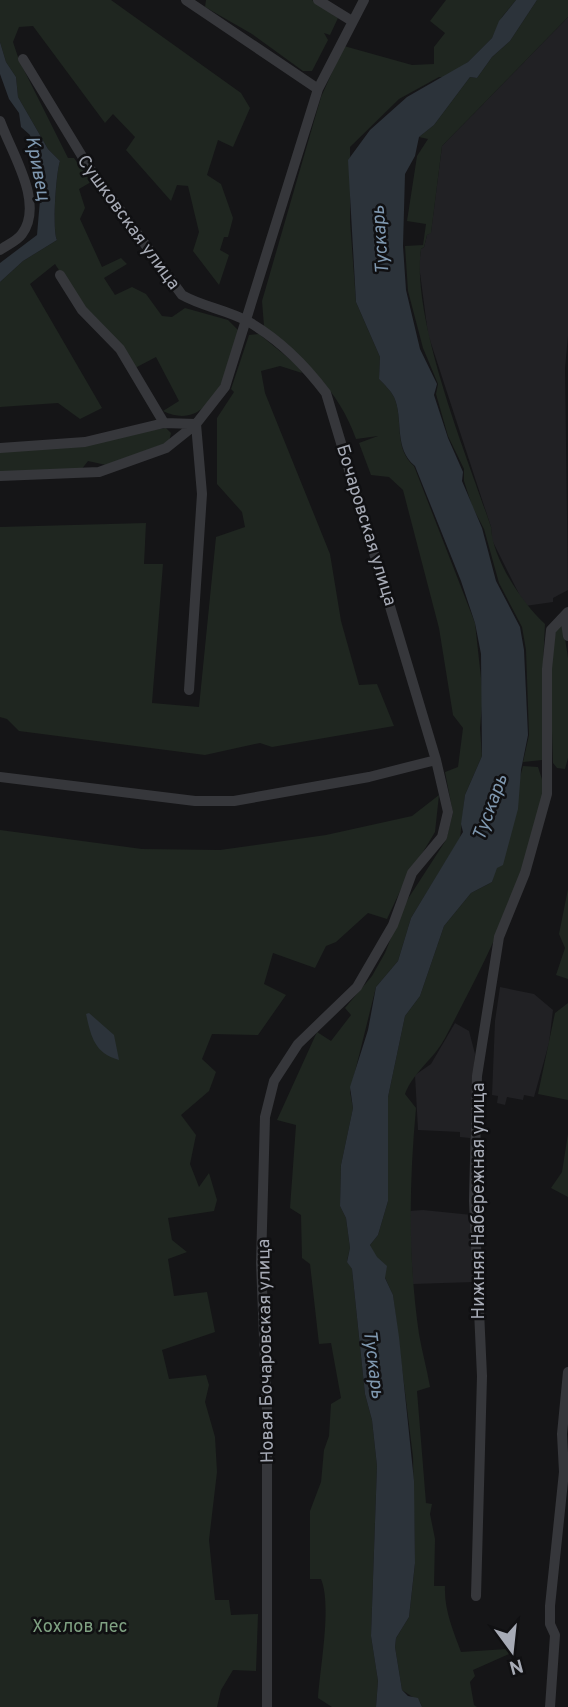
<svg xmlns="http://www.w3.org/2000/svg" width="568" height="1707" font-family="Overpass,sans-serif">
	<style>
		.built { fill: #212124 }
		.green { fill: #1f2620 }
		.water { fill: #2c333a }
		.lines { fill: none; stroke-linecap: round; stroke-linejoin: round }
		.minor { stroke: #36373b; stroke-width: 10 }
		.labels { text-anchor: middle; stroke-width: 5; stroke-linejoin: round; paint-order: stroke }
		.street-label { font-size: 18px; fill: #a7abb6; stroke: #101012 }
		.park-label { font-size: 18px; fill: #7fa182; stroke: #101012 }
		.water-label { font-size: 19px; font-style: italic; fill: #7f98b0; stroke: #101012 }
	</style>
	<rect width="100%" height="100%" fill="#151517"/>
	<path class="built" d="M568,17V336L565,368L568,590L553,598V602L525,606L492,540L491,527L428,334L419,265L421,249L424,247L427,235L431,232L442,146Z
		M500,987L534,994L553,1010L549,1043L534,1097L524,1095L523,1100L507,1097L505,1105L497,1103L498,1096L492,1095L495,1021Z
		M455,1023L469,1031L475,1054L470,1138L460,1137V1132L418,1130L415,1075L431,1064Z
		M423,1210L472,1215L474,1282L413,1284L409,1211Z"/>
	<path class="green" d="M0,0H111L241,93L250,108L233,147L218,140L207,175L221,184L233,218L228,237H224L220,250L229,255L219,285L193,251L199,232L188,186L177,185L171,201L126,150L135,137L113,114L105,123L33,26L19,27L13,42L19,60L68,158H74L91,182L79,189L85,208L80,219L102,267L121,258L127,264L104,278L115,295L132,287L146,294L162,316L172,317L185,308L228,320L240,332C230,365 212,435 163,411L179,401L156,357L135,368L81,304L55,264L30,284L102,408L80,419L58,403L0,407V282L23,261L57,240C52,231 56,172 60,161L48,149L18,97L16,77L6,62L0,42Z
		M206,0H312L338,18L330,35L324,33L328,40L312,71H303L252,34L205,7Z
		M446,0H516L502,17L492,38L468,62L446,77H439L399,99L350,147V221L356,302L380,357L379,379C384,384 391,391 394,397C404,419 393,448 414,466L475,623L483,696L480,728L482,756L465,795L460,838L411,918L398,961L376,987L350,1092L353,1108L341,1165L340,1206L346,1218L350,1248L347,1261L352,1269L365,1394L372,1420L377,1466L371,1636L378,1681L376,1707H332L318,1698C320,1667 332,1605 321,1579H310V1511L321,1482L324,1450L329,1436L331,1404L341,1398L331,1343L319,1344L310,1264L302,1258L301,1215L290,1208L296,1125L277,1120L317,1032L331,1041L351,1015L345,1008L372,976L385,953L404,905L446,840L453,813L445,772L458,767L463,728L453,715L439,628L403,490L389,477L371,475L359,443L378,436L356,439C339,390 303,358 264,326L262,301L321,97L344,46L412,65L434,64V47L445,33L430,21Z
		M537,0H568V17L442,146L431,233L427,235L424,247L421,249C411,320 467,456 491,527C492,558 522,603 545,624L542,686L546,735L542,760L523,762L529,735L526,650L522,627L499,583L484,529L472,506L464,481V469L448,436L436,394L438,384L423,348L408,291L405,246L423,245L426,224L407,221L417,156L428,139L419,137L434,125L470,77L477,78L492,57L510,41Z
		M259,334L297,365L302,373L280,366L261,371L265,393L330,554L341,621L359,685L377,684L394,726L272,747L260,743L205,755L19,731L7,719L0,717V527L146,523L144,564H163L152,703L199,707L216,537L245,527L242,512L217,484V418L234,392L231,389L249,335Z
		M166,428L171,433L169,442L106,465L88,461L81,470L0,473V451Z
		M563,625L568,658V758L565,769L557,768L553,763L550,670L556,628Z
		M523,766L538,767C540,774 544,782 543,788C543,802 536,817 533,830C515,906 481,969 445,1038C434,1059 414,1071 405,1094L416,1108C409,1184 408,1258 419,1334C422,1352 427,1369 430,1387L417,1391L426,1503L432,1504L430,1514L435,1539L434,1586H445C444,1610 453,1630 461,1652L507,1649L509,1654L473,1670L475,1676L470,1682L474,1705L477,1707H422L420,1702L402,1690L395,1647L396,1638L409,1617L415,1564L413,1457L393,1295L370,1245L378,1235L388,1201V1097L405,1016L420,996L444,926L471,893L492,882Z
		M439,795L435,832L402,887L387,919L368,913L336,942L326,946L315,968L273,953L264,984L286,995L258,1035L212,1034L202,1059L216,1072L209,1091L181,1115L196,1135L190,1164L199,1187L209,1173L217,1200L214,1211L168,1218L172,1240L187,1252L168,1259L174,1296L207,1292L215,1332L162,1350L169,1379L206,1375L209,1385L205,1402L215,1437L217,1472L209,1540L215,1600H229L231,1615L258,1614L256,1671L233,1670L221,1690L217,1707H0V830L142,849L220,850L326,835L412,816Z
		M568,889V979L556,975L565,948L559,934Z
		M568,1003V1100L538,1094L555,1013Z
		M568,1134V1197L551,1188L562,1172Z"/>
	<path class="water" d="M516,0H537L510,41L492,57L477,78L470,77L434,125L419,137L415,156L405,174L403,246L406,290L420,349L437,384L434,395L448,438L463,472L462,481L482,528L496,581L520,627L524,650L528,735L521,770L518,809L503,865L497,868L492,882L471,893L444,926L420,996L405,1016L388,1097V1201L378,1235L370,1245L377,1257L387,1266L385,1278L393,1295L399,1337L414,1481L415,1563L409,1617L396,1638L395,1647L402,1690L408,1696L418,1698L422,1707H376L378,1681L371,1636L377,1466L372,1420L365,1394L352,1269L347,1262L350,1248L346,1218L340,1206L341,1165L353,1108L350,1087L368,1030L376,987L398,961L411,918L463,832L461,824L465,795L482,756L481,654L475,623L461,581L415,466C393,448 404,419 394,397C391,391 384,384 379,379L380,357L356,302L348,160L370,130L407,97L468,62L492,38L499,21Z
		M0,42L6,62L16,77L18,97L48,149L60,161C56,172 52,231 57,240L23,261L0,282V263L37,235L41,188L34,165L36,160L30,135L21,127L19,113L9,99L0,74Z
		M89,1013L114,1035L119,1060C94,1053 91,1036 86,1014Z"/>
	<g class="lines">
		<path class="minor" d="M186,0L318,89
			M318,0L352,21
			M0,121C11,152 45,203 22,234C17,241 7,245 0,250
			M60,275L82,310L120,349L164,423
			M0,448L85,442L164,423L196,424
			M0,476L99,472L166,448L196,424
			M565,616L568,636
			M189,690L202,494L196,424L225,387L318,89L364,0
			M0,777L195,801H234L369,777L436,760L326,393C305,365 280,340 249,322C228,310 203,307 182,295L88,166L23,59
			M476,1596L482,1376L474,1201L477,1076L499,937L525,873L547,794V669L551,630L568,612
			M267,1707V1412L261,1263L265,1117L274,1081L298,1044L357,987L393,925L412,873L442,837L448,812L436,760
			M550,1707L555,1635L550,1624V1606L564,1472L562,1434L568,1372"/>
	</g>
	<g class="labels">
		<g class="street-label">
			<text transform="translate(129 222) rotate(54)" y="6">Сушковская улица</text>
			<text transform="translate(367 525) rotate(73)" y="6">Бочаровская улица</text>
			<text transform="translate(478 1201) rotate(-90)" y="6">Нижняя Набережная улица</text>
			<text transform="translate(265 1351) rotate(-91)" y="6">Новая Бочаровская улица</text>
		</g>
		<g class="park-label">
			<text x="80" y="1632">Хохлов лес</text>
		</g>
		<g class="water-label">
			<text transform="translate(39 168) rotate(79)" y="7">Кривец</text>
			<text transform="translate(379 240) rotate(-94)" y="7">Тускарь</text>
			<text transform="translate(489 807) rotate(-70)" y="7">Тускарь</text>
			<text transform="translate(375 1364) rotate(83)" y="7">Тускарь</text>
		</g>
	</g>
	<g transform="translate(512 1651) rotate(165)" stroke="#101012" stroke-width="5" paint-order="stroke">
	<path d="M0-5L12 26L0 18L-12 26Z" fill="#a7abb6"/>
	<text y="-10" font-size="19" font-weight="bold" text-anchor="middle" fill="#a7abb6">N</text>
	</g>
</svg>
